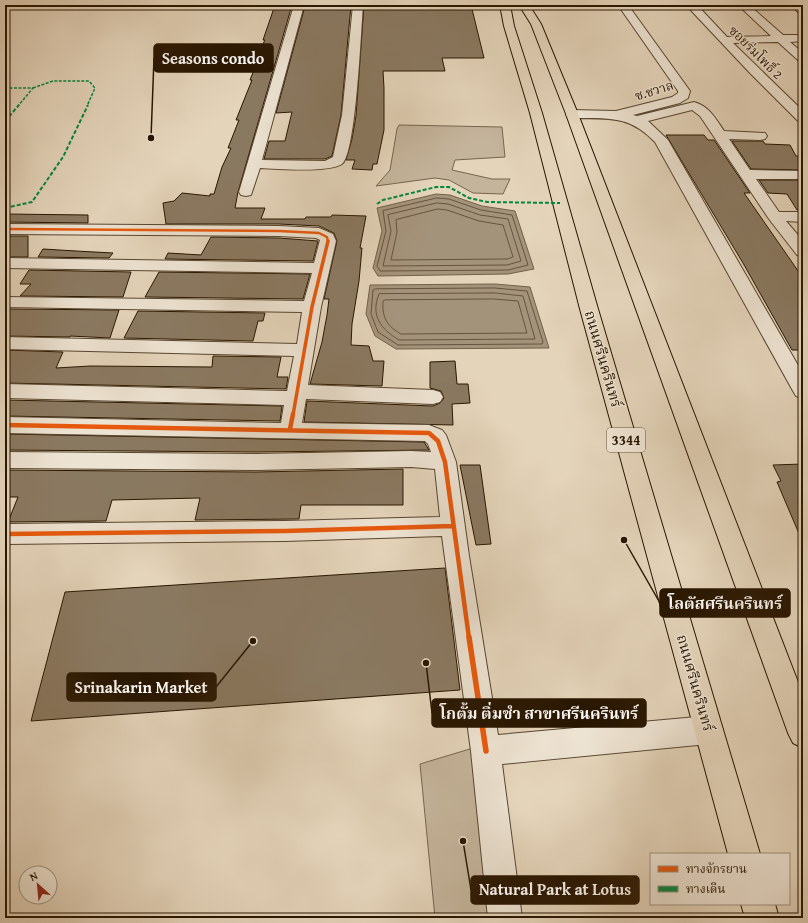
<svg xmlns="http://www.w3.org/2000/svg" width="808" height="923" font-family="'Gentium Book Plus','Noto Serif Thai',serif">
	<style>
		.green { fill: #c4b49b; stroke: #76654e }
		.water { fill: #a4937b; stroke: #72614a }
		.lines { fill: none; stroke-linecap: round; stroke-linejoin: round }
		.shore { stroke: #66543e; stroke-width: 1 }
		.building { fill: #8a7961; stroke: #281601 }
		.minor-casing { stroke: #57462f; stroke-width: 2 }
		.major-casing { stroke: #281601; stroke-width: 2 }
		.minor { fill: #ede3d2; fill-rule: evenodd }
		.major { fill: #e4d4ba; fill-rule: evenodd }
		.quiet-far1 { stroke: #00873e; stroke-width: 1.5; stroke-dasharray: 3 1.5; stroke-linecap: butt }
		.quiet { stroke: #00873e; stroke-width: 2; stroke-dasharray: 4 2; stroke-linecap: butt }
		.cycleway-far3-casing { stroke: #ede3d2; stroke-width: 4 }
		.cycleway-far2-casing { stroke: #ede3d2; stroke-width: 5.5 }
		.cycleway-far1-casing { stroke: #ede3d2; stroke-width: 7 }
		.cycleway-casing { stroke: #ede3d2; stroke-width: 8 }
		.cycleway-far3 { stroke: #e8590c; stroke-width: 2.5 }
		.cycleway-far2 { stroke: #e8590c; stroke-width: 3.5 }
		.cycleway-far1 { stroke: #e8590c; stroke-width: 4.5 }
		.cycleway { stroke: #e8590c; stroke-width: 5.5 }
		.labels { text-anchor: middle; stroke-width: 3; stroke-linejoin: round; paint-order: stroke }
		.far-street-label { font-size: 13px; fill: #281601; stroke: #ede3d2 }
		.shield { fill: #ede3d2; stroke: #635440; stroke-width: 1 }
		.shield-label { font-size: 14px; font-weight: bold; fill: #281601 }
		.street-label { font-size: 15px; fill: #281601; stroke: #ede3d2 }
		.leader { fill: none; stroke: #281601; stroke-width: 1.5 }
		.callout-dot { fill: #281601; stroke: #ede3d2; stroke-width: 1.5 }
		.callout { fill: #281601; stroke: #281601; stroke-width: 1.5 }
		.callout-label { font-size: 16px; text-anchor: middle; font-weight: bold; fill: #fff }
	</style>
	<rect width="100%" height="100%" fill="#e4d4ba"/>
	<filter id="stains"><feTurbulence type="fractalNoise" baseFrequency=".005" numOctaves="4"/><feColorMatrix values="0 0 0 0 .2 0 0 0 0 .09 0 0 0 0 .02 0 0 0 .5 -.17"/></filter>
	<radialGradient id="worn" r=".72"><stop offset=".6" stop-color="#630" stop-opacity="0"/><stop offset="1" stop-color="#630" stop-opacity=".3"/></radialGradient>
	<path class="green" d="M399,125L502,127L505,157L455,160L452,170L492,179H510L503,194L473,193L449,180L435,178L376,186L390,170L397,129Z
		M483,745L511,918H435L420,764Z"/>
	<path class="water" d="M436,194L450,195L482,206L515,211L534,269L508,274L378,276L373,268L382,231L377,208Z
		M495,284L530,287L549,348L396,349L375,336L366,314L370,285Z"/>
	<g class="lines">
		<path class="shore" d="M437,198L449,199L481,210L512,215L528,265L508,270L380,271L377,266L386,231L383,211Z
			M437,203L448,204L480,215L508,219L521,261L507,265L383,266L391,231L388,215Z
			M438,209L447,210L479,221L503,225L513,257L507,259L391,260L397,232L396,220Z
			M495,288L527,291L543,342L542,344L398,345L378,332L371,314L373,290L375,289Z
			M495,293L523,296L535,339L399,340C381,329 370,316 379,294Z
			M494,299L518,301L527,333L401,334C387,326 382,318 383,301L385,300Z"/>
	</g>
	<path class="building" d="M275,5H292L238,192L235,208H265L261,219H305L306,217H331L332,215L366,216L360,248H362L359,281L352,324L351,345L369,346L373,361H384L382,386L310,384L322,342L327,315L329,299H324L337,241L334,233L319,226L279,224H166L163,203L174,201L182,193L210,196V194H214L222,167L231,148H228L239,120H236L252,80H250L261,52H259L265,40H263Z
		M333,5H351L341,115L332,156L325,159H264L269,141H285L292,112L276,113L305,6Z
		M364,5H471L484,58H442L445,71H383L384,88V130L377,164H373L372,170L352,169L355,160H346L352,139L356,116Z
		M666,135H704L708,140H714L750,193H744L803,278V350H792L743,263Z
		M732,141H763L765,144L790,145L796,156H800L803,163V170L751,169Z
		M759,180H803V210H797L787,194L768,193Z
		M5,214L88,215V223L5,222Z
		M5,236H28V257H5Z
		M211,237L279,238L318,241L313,261L165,259L168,253L201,255Z
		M43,249L76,251L113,253L109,258L38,257Z
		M29,270L131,272L123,297L20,296L31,284H20Z
		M159,272L310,274L303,299L145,297Z
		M8,309L119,310L110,338L70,336V337L5,336V313Z
		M138,311L265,313L263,321H258L253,341L124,338Z
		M5,350L63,352L56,368L90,366L212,367L213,356L281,357L277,377H288L286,389L5,383Z
		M455,361L457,384H468L470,403L452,404L453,425L304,422L307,401L433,406L440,403L444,398L441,391L430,388V362Z
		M5,400L282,406L280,421L5,416Z
		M5,434L424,442L429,450L256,452L5,450Z
		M803,464V543L777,482L781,481L773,465Z
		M460,465H480L491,544L476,545Z
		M403,469V505H301L299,519L195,520L200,498L112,500L106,521L8,522L18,497H5V470L256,472Z
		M445,568L460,690L31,721L65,592Z"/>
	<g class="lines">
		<g class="minor-casing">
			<path id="minor" d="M294,5H304L262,160L325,161L333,157L342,115L353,5H363C361,29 356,154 342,164C329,173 277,169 260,168L251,195L246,196L241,195L239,192Z
				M618,5H628L690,91L688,98L680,103L633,115L637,116L694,102C709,106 716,119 724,131L765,133L767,136L765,139L760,140L729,139L750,170L803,171V179H756L779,212H803V222L786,221L803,241V257L797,255L769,219L700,116L692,110L648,121L668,140L803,374V398L796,396L793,391L655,142C628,114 608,119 572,118L567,117L566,114L567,111L572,110L616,111L672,97L678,93V91Z
				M686,5H697L727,37L771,36L738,5H749L783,35H803V41L790,42L803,53V62L799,61L778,42L733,43L803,111V122L798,121L749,72Z
				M791,5H802L803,14L799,13Z
				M5,224L279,226L319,228L333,234L336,241L321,307L308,385L433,390L440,392L443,397L440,402L433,404L306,399L302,423L429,425L442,430L446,435L456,462L469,556L498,735L708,716L718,720L723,730L718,740L708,744L502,764L522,918H488L471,751L442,536L285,541L5,544V524L285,521L440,517L435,469L411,467L256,470L5,468V452L256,454L411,451L431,452L428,444L425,441L5,433V417L281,423L284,405L5,398V384L287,391L294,356L5,349V337L297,344L302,312L5,307V297L304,301L312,273L5,268V258L314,263L320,240L316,238L279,236L5,234Z"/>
		</g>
		<g class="major-casing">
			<path id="major" d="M500,5H510L514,26L542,113L598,309L760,854H728L580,309L530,113L504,26Z
				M519,5H529L541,24L578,114L803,695V748L793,743L788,733L566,114L531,24Z
				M741,904H775L779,918H745Z"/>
		</g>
		<use href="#minor" class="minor"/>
		<use href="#major" class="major"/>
		<path class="quiet-far1" d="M5,88H33L18,106
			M33,88L53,81H89L95,88L87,106"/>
		<path class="quiet" d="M5,121L19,105
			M377,204L383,200L436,187H449L469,198L487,202L560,203
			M5,208L32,202L63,157L88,105"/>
		<g class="cycleway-far3-casing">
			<path id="cycleway-far3" d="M5,229L279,231L319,233L327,237L328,242"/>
		</g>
		<g class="cycleway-far2-casing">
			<path id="cycleway-far2" d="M293,415L312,307L328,241"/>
		</g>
		<g class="cycleway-far1-casing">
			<path id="cycleway-far1" d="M5,425L429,433L438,441L445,462L469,638
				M290,429L293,414
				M5,534L285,531L453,526"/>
		</g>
		<g class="cycleway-casing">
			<path id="cycleway" d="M469,637L486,751"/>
		</g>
		<use href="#cycleway-far3" class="cycleway-far3"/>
		<use href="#cycleway-far2" class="cycleway-far2"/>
		<use href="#cycleway-far1" class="cycleway-far1"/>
		<use href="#cycleway" class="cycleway"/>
	</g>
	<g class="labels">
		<g class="far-street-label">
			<text transform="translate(756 52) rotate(45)" y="5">ซอยร่มโพธิ์ 2</text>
			<text transform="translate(654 90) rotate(-17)" y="5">ซ.ชวาล</text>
		</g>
		<rect class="shield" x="607" y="428" width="38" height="24" rx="3"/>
		<g class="shield-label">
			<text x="626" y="445">3344</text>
		</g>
		<g class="street-label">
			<text transform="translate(603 359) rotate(74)" y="5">ถนนศรีนครินทร์</text>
			<text transform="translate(695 683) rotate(74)" y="5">ถนนศรีนครินทร์</text>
		</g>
	</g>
	<path class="leader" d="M151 138L154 58M624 540L660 603M253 641L216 687M426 663L432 713M463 841L471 890"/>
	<g class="callout-dot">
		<circle cx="151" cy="138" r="4"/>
		<circle cx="624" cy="540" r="4"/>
		<circle cx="253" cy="641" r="4"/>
		<circle cx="426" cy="663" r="4"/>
		<circle cx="463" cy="841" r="4"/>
	</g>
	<g class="callout">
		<rect x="154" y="44" width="119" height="28" rx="4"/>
		<rect x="660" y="589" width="130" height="28" rx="4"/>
		<rect x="67" y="673" width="149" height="28" rx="4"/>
		<rect x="432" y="699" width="214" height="28" rx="4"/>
		<rect x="471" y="876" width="168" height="28" rx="4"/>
	</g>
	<g class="callout-label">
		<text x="213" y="64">Seasons condo</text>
		<text x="725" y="609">โลตัสศรีนครินทร์</text>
		<text x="141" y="693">Srinakarin Market</text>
		<text x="539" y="719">โกตั้ม ติ่มซำ สาขาศรีนครินทร์</text>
		<text x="555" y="895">Natural Park at Lotus</text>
	</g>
	<rect width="808" height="923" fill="none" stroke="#e4d4ba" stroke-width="20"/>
	<rect x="6" y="6" width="796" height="911" fill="none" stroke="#281601" stroke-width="2"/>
	<rect x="10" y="10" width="788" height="903" fill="none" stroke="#281601"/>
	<rect x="650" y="853" width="140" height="52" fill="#ede3d2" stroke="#9e917e"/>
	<rect x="658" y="866" width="20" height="6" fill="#e8590c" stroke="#9e917e"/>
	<text x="686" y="873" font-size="12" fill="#281601">ทางจักรยาน</text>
	<rect x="658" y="886" width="20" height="6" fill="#00873e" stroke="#9e917e"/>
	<text x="686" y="893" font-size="12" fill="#281601">ทางเดิน</text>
	<g transform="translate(38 885) rotate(333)"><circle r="19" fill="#ede3d2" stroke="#9e917e"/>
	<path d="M0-3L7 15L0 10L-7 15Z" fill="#8f2418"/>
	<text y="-6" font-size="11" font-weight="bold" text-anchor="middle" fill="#281601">N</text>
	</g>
	<rect width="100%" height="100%" filter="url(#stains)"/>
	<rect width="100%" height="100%" fill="url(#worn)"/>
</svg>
